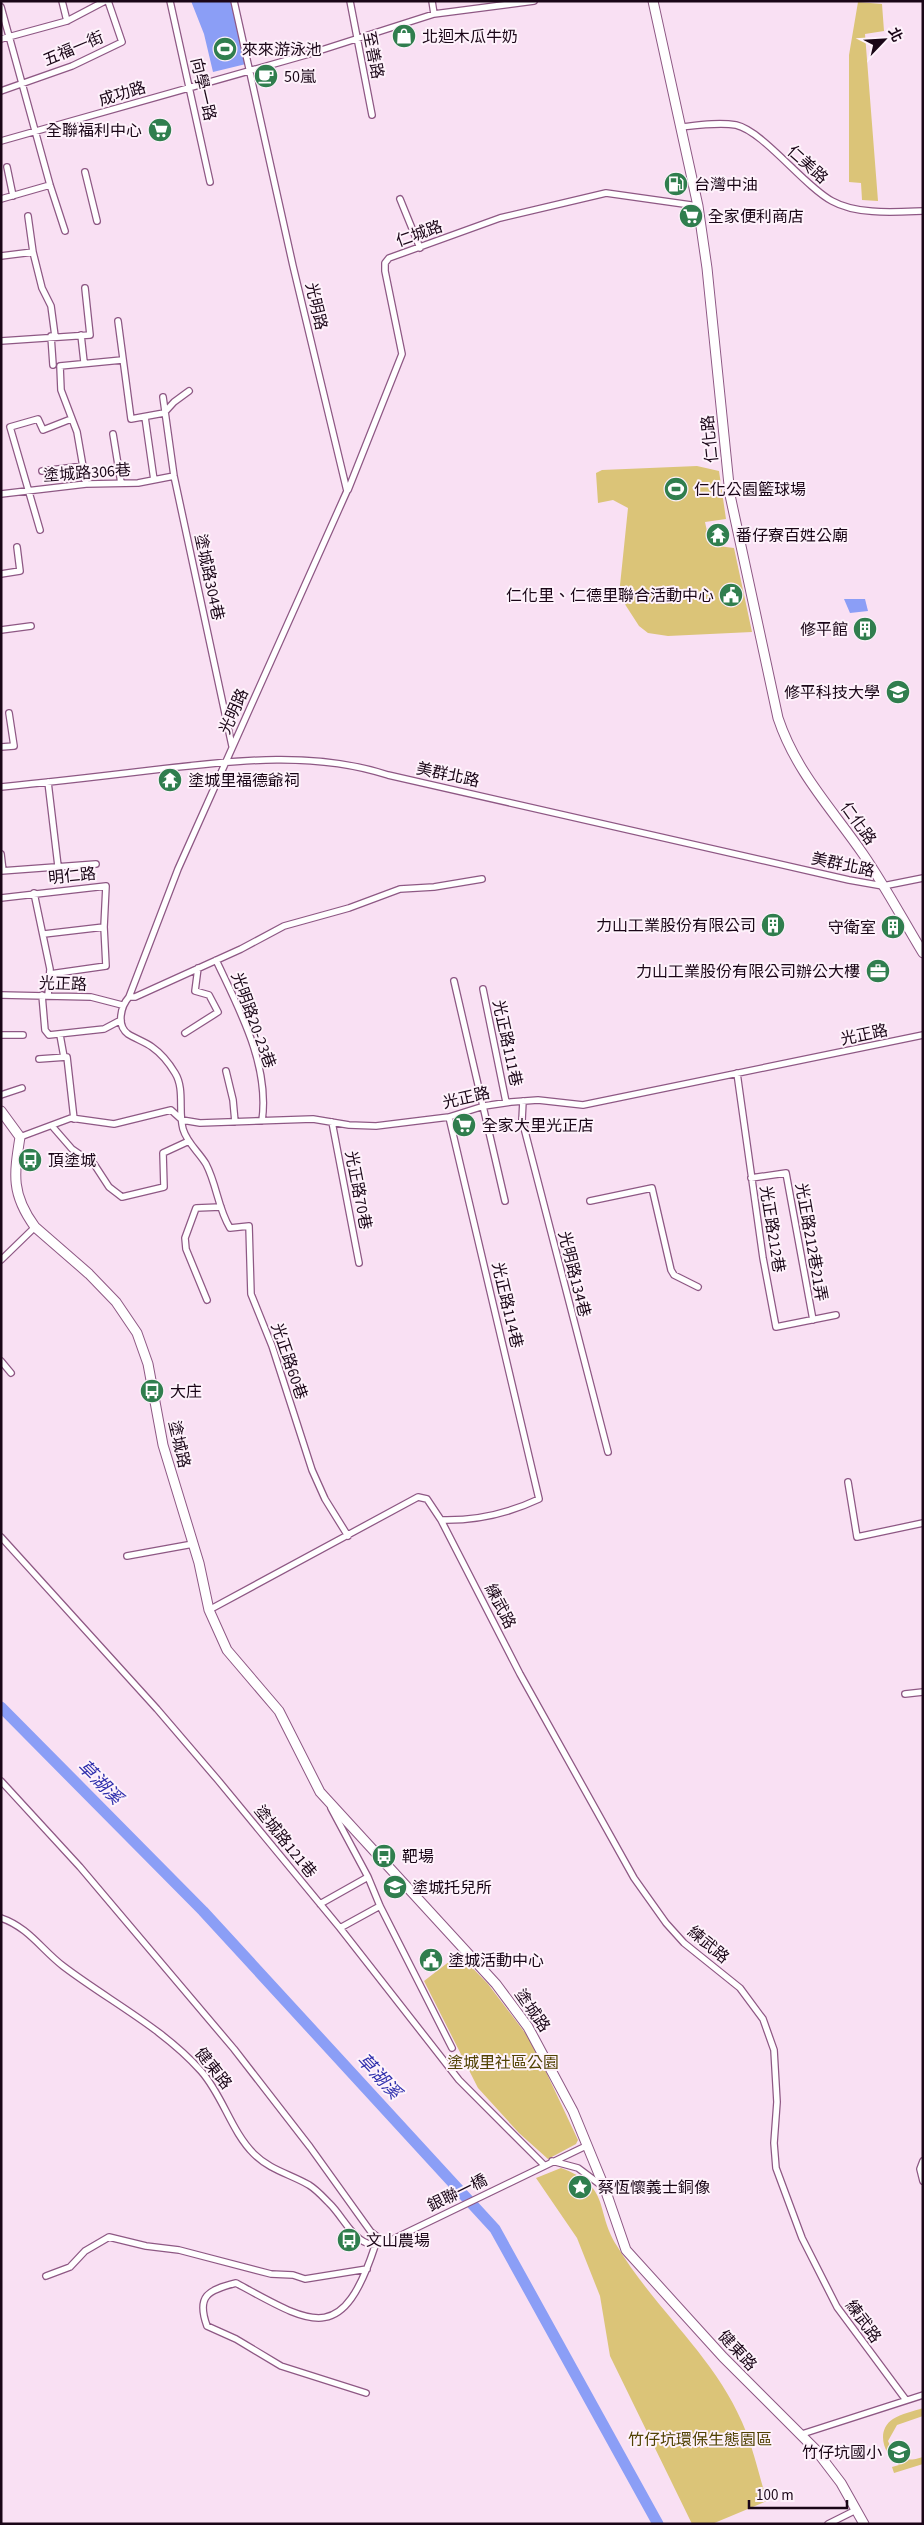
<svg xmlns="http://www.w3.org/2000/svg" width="924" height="2525" font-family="'Source Sans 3','Noto Sans TC',sans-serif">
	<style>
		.green { fill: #dbc478 }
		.water { fill: #8b9ef6 }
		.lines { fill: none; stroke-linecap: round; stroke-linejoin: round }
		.river { stroke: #8b9ef6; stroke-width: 11 }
		.street-casing { stroke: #8e5884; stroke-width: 8 }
		.secondary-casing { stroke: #8e5884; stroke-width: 11 }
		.street { stroke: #fff; stroke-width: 5.5 }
		.secondary { stroke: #fff; stroke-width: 9 }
		.labels { text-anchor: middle; stroke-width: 4; stroke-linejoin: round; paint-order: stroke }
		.poi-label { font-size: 16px; fill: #1a0617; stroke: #fef2fb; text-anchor: start }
		.street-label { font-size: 16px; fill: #1a0617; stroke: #fef2fb }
		.park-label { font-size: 16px; fill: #514203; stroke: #fef2fb }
		.water-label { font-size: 18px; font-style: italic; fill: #2f2fad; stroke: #fef2fb }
	</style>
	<rect width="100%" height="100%" fill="#f9e0f3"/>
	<path class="green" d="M858,2L882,4L884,31L865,34L878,201L862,200L861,183L849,182V55Z
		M697,466L719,471L726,519L705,522L710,545L734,548L752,632L668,636L648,633L639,626L619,595L628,508L613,500L598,503L596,473L602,470Z
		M459,1954L488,1984L532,2042L578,2140L576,2144L548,2159L519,2133L478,2088L424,1981Z
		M561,2168C612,2187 594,2209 617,2246C654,2308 713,2355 742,2422C753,2447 759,2475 767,2501L712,2524H692L610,2356L600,2296L577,2238L536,2178Z
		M923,2408V2416L897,2425L888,2441C895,2459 905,2463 923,2457V2464L894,2473L892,2467L899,2465C884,2455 875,2431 893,2419C901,2414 914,2411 923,2408Z"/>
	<path class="water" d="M191,1H231L246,64L213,72L204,34Z
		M844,599H865L868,611L850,613Z"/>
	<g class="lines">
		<path class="river" d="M1,1707L203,1911L495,2229L658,2524"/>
		<g class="street-casing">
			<path id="street" d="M62,1L67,21
				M170,1L210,182
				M234,1L293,266L347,491L178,869L129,997C121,1006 116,1025 128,1034C136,1039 145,1042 152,1047C162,1054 169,1063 175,1073C185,1089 178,1111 183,1129C187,1143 199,1152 206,1164C217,1185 218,1209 230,1228L249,1226L251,1294L272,1346L312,1470L325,1499L348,1536
				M350,1L372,115
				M432,1L434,14
				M1,7L50,185L65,231
				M1,39L67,21L105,1
				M1,91L72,66L122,42L108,1
				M682,127C699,125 719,122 736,125C763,131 804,186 832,201C857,215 895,212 923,211
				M1,141L309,54L434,14L534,1
				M7,167L13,196
				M85,172L97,221
				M1,199L50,185
				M400,199L420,248
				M28,216L33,252L42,288L51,306L55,336
				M1,256L33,252
				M118,321L131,419L164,413
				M81,335L84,362
				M51,336L53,365
				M1,341L90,335L85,288
				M163,397L174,476L232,746
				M164,413L174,402L189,391
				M145,417L154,480
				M113,434L121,483
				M42,471L83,466
				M86,484L77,432L61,390L60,366L122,360
				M348,490L402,354L385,271V263L389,258L500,218L606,193L698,206
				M1,494L86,484L138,483L174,476
				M40,530L10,427L38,419L43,430L71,419
				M1,574L20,571L17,547
				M1,630L31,626
				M1,747L14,746L9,713
				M48,782L58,866
				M1,787C52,782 103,776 153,770C231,761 312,750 388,775L849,880L883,886L923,878
				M1,854L3,871
				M1,871L96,864
				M34,893L50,969L48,996
				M1,898L106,886L104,927L106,966L50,974
				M44,934L104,927
				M216,960C239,1009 270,1065 262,1121
				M454,981L505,1201
				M483,989L506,1102
				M1,995L91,997L122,1005
				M42,995L45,1030L49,1035L104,1029L121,1020
				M129,997H135L241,949L284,926L349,908L400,889L434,887L482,879
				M185,1033L218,1012L209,995L195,991L198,968
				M1,1035H23
				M60,1035L64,1057
				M39,1059L67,1057L74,1119
				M226,1071L233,1100L235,1122
				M737,1073L763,1258L776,1327L836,1315
				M1,1095L22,1088
				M523,1101L522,1120L608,1452
				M332,1122L359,1263
				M52,1126L72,1149L94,1164L109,1187L122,1197L164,1187L163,1153L189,1141
				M20,1137L71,1118L114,1124L171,1110L182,1120L200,1123L313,1119L349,1125L376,1126L449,1117L484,1106L511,1102L538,1100L583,1105L923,1035
				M751,1178L786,1173L813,1320
				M590,1201L652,1188L671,1270L674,1275L698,1287
				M1,1260L35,1227
				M207,1300L186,1249L185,1238L196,1208L221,1207
				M1,1361L11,1373
				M848,1482L857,1537L923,1523
				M441,1520L520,1674L634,1878L666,1923L684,1943L740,1988L763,2019L774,2050L777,2102L774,2143L776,2168L802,2238L837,2307L906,2400
				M1,1537L157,1709L217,1779L340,1928L459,2080L544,2165
				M127,1556L193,1544
				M209,1610L418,1497L427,1499L441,1520C477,1521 507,1514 539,1499L449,1117
				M905,1694L923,1692
				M1,1781L80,1867L234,2049L310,2147L371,2232L385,2243
				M331,1808L368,1877L380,1906L452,2048
				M320,1904L368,1877
				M1,1918C28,1927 42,1950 63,1966C109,2001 163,2028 201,2071C223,2096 231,2131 254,2154C270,2170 290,2174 309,2185C317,2190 323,2197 329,2203C346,2219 357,2253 385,2243L588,2145
				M340,1928L380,1906
				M552,2161L578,2168L602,2186
				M923,2161L920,2169L923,2181
				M46,2276L70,2267L85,2251L109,2237L146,2246L179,2250L271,2274L293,2275L305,2279L367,2269
				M366,2393L281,2366L236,2339L207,2326C196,2296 208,2290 236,2283C313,2325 342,2346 375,2246
				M802,2434L923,2395
				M828,2524L856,2510"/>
		</g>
		<g class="secondary-casing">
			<path id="secondary" d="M653,1L698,206L707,268L730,495L778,718C796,772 832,809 863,854C885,886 903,920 923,953
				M1,1111L20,1137C14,1175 11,1194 35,1227L89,1274L116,1302L137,1333L148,1364L163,1445L199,1563L209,1610L227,1650L279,1711L320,1792L496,1984L528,2027L573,2111L605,2189L626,2250L723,2357L815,2449L841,2483L864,2524"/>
		</g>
		<use href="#street" class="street"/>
		<use href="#secondary" class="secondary"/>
	</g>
	<defs>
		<g id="shop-disc" transform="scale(1.25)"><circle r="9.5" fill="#307e4e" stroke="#fef2fb"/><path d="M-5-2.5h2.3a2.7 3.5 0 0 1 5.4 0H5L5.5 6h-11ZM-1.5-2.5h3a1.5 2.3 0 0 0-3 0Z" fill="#fff"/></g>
		<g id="stadium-disc" transform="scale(1.25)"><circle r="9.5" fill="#307e4e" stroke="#fef2fb"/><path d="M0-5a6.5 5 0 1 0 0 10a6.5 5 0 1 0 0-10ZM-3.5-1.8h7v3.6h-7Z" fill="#fff"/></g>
		<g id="cafe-disc" transform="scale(1.25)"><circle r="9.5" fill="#307e4e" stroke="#fef2fb"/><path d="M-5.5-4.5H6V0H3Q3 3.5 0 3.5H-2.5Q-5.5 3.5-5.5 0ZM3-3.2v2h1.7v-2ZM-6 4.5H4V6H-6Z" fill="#fff"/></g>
		<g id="supermarket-disc" transform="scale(1.25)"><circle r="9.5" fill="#307e4e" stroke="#fef2fb"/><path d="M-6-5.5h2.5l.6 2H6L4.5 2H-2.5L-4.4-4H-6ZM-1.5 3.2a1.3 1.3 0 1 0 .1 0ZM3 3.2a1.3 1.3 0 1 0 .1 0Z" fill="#fff"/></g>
		<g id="fuel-disc" transform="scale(1.25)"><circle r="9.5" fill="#307e4e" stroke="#fef2fb"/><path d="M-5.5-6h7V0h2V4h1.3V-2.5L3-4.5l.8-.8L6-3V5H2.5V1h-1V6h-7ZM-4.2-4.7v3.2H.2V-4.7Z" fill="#fff"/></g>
		<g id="temple-disc" transform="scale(1.25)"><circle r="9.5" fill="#307e4e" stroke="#fef2fb"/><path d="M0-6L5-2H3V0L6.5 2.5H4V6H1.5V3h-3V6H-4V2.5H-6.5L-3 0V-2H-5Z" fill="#fff"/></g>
		<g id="civic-disc" transform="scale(1.25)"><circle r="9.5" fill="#307e4e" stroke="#fef2fb"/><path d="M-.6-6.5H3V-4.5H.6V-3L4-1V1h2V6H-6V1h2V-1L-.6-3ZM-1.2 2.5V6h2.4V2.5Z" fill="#fff"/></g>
		<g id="building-disc" transform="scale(1.25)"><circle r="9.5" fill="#307e4e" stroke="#fef2fb"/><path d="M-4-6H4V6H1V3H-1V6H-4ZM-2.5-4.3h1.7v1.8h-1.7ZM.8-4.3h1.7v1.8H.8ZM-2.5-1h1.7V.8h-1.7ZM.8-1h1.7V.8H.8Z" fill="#fff"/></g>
		<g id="university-disc" transform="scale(1.25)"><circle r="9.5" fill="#307e4e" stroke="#fef2fb"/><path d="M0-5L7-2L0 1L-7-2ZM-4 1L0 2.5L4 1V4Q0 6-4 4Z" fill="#fff"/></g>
		<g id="office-disc" transform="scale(1.25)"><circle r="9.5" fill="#307e4e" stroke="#fef2fb"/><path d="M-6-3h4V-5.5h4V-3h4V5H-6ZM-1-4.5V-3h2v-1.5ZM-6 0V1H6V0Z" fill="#fff"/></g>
		<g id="bus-disc" transform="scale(1.25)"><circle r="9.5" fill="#307e4e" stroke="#fef2fb"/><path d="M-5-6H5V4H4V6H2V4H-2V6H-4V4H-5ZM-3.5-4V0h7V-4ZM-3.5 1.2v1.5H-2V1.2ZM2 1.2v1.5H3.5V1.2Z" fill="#fff"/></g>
		<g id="school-disc" transform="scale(1.25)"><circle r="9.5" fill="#307e4e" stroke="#fef2fb"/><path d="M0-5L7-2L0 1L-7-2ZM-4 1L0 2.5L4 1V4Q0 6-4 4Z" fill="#fff"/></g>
		<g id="sight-disc" transform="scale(1.25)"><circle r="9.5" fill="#307e4e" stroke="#fef2fb"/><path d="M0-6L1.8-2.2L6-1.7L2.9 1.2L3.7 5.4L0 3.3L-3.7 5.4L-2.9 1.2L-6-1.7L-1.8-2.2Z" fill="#fff"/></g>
	</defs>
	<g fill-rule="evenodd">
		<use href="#shop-disc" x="404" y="36"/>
		<use href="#stadium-disc" x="225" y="49"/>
		<use href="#cafe-disc" x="266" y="76"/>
		<use href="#supermarket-disc" x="160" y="130"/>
		<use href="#fuel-disc" x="676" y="184"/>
		<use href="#supermarket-disc" x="691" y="216"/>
		<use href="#stadium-disc" x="676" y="489"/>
		<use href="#temple-disc" x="718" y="535"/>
		<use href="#civic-disc" x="731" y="595"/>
		<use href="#building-disc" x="865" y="629"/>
		<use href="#university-disc" x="898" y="692"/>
		<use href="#temple-disc" x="170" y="780"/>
		<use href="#building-disc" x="773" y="925"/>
		<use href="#building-disc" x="893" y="927"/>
		<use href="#office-disc" x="878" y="971"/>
		<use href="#supermarket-disc" x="464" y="1125"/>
		<use href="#bus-disc" x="30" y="1160"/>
		<use href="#bus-disc" x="152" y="1391"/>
		<use href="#bus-disc" x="384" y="1856"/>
		<use href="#school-disc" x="395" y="1887"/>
		<use href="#civic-disc" x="431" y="1960"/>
		<use href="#sight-disc" x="580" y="2187"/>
		<use href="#bus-disc" x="349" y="2240"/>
		<use href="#school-disc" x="899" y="2452"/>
	</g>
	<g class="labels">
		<g class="poi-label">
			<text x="422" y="42">北迴木瓜牛奶</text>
			<text x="242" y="55">來來游泳池</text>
			<text x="284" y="82">50嵐</text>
			<text x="142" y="136" text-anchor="end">全聯福利中心</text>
			<text x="694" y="190">台灣中油</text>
			<text x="708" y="222">全家便利商店</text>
			<text x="694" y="495">仁化公園籃球場</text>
			<text x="736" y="541">番仔寮百姓公廟</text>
			<text x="714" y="601" text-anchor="end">仁化里、仁德里聯合活動中心</text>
			<text x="848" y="635" text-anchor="end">修平館</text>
			<text x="880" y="698" text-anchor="end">修平科技大學</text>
			<text x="188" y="786">塗城里福德爺祠</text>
			<text x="756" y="931" text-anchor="end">力山工業股份有限公司</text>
			<text x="876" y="933" text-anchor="end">守衛室</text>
			<text x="860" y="977" text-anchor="end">力山工業股份有限公司辦公大樓</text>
			<text x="482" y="1131">全家大里光正店</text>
			<text x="48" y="1166">頂塗城</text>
			<text x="170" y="1397">大庄</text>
			<text x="402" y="1862">靶場</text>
			<text x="412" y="1893">塗城托兒所</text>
			<text x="448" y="1966">塗城活動中心</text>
			<text x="598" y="2193">蔡恆懷義士銅像</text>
			<text x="366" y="2246">文山農場</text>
			<text x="882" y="2458" text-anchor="end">竹仔坑國小</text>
		</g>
		<g class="street-label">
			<text transform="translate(73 48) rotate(-23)" y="6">五福一街</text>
			<text transform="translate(374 55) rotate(79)" y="6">至善路</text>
			<text transform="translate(204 89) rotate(77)" y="6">向學一路</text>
			<text transform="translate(122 93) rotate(-17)" y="6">成功路</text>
			<text transform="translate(808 164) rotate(42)" y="6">仁美路</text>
			<text transform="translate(419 233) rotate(-20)" y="6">仁城路</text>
			<text transform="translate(317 306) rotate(77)" y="6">光明路</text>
			<text transform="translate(709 439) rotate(-96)" y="6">仁化路</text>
			<text transform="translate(87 472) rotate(-4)" y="6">塗城路306巷</text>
			<text transform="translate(210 577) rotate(78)" y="6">塗城路304巷</text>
			<text transform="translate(233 711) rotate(-66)" y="6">光明路</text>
			<text transform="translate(448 774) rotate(12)" y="6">美群北路</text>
			<text transform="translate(859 823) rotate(54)" y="6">仁化路</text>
			<text transform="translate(843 864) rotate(12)" y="6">美群北路</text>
			<text transform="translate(72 875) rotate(-6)" y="6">明仁路</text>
			<text transform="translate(63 983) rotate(2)" y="6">光正路</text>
			<text transform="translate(254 1020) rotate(70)" y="6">光明路20-23巷</text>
			<text transform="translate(864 1034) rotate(-12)" y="6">光正路</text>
			<text transform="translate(508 1043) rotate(78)" y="6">光正路111巷</text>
			<text transform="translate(466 1097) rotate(-13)" y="6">光正路</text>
			<text transform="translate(359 1190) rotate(79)" y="6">光正路70巷</text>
			<text transform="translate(773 1229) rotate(81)" y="6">光正路212巷</text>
			<text transform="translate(812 1242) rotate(80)" y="6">光正路212巷21弄</text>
			<text transform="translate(575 1274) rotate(76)" y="6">光明路134巷</text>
			<text transform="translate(508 1305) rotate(77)" y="6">光正路114巷</text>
			<text transform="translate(290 1361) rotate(71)" y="6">光正路60巷</text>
			<text transform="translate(180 1444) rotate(77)" y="6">塗城路</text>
			<text transform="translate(501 1606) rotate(63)" y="6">練武路</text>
			<text transform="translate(286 1841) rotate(51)" y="6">塗城路121巷</text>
			<text transform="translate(709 1944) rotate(40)" y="6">練武路</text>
			<text transform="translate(533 2010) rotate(55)" y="6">塗城路</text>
			<text transform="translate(214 2068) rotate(51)" y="6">健東路</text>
			<text transform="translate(457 2192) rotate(-26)" y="6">銀聯一橋</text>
			<text transform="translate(864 2321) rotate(54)" y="6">練武路</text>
			<text transform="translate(738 2350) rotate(47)" y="6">健東路</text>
		</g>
		<g class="park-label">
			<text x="503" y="2068">塗城里社區公園</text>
			<text x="700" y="2445">竹仔坑環保生態園區</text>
		</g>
		<g class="water-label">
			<text transform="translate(100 1782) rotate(45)" y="6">草湖溪</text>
			<text transform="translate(379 2076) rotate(47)" y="6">草湖溪</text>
		</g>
	</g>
	<rect width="924" height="2525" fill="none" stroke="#1a0617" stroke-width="5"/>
	<g transform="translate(884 40) rotate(65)" stroke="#fef2fb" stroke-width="4" paint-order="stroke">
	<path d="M0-4L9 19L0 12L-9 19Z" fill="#1a0617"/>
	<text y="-8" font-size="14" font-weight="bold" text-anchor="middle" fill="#1a0617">北</text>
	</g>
	<path d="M749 2500v8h98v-8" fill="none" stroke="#1a0617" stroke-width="2.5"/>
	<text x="756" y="2500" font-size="15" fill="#1a0617" stroke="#fef2fb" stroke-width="4" paint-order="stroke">100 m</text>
</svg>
